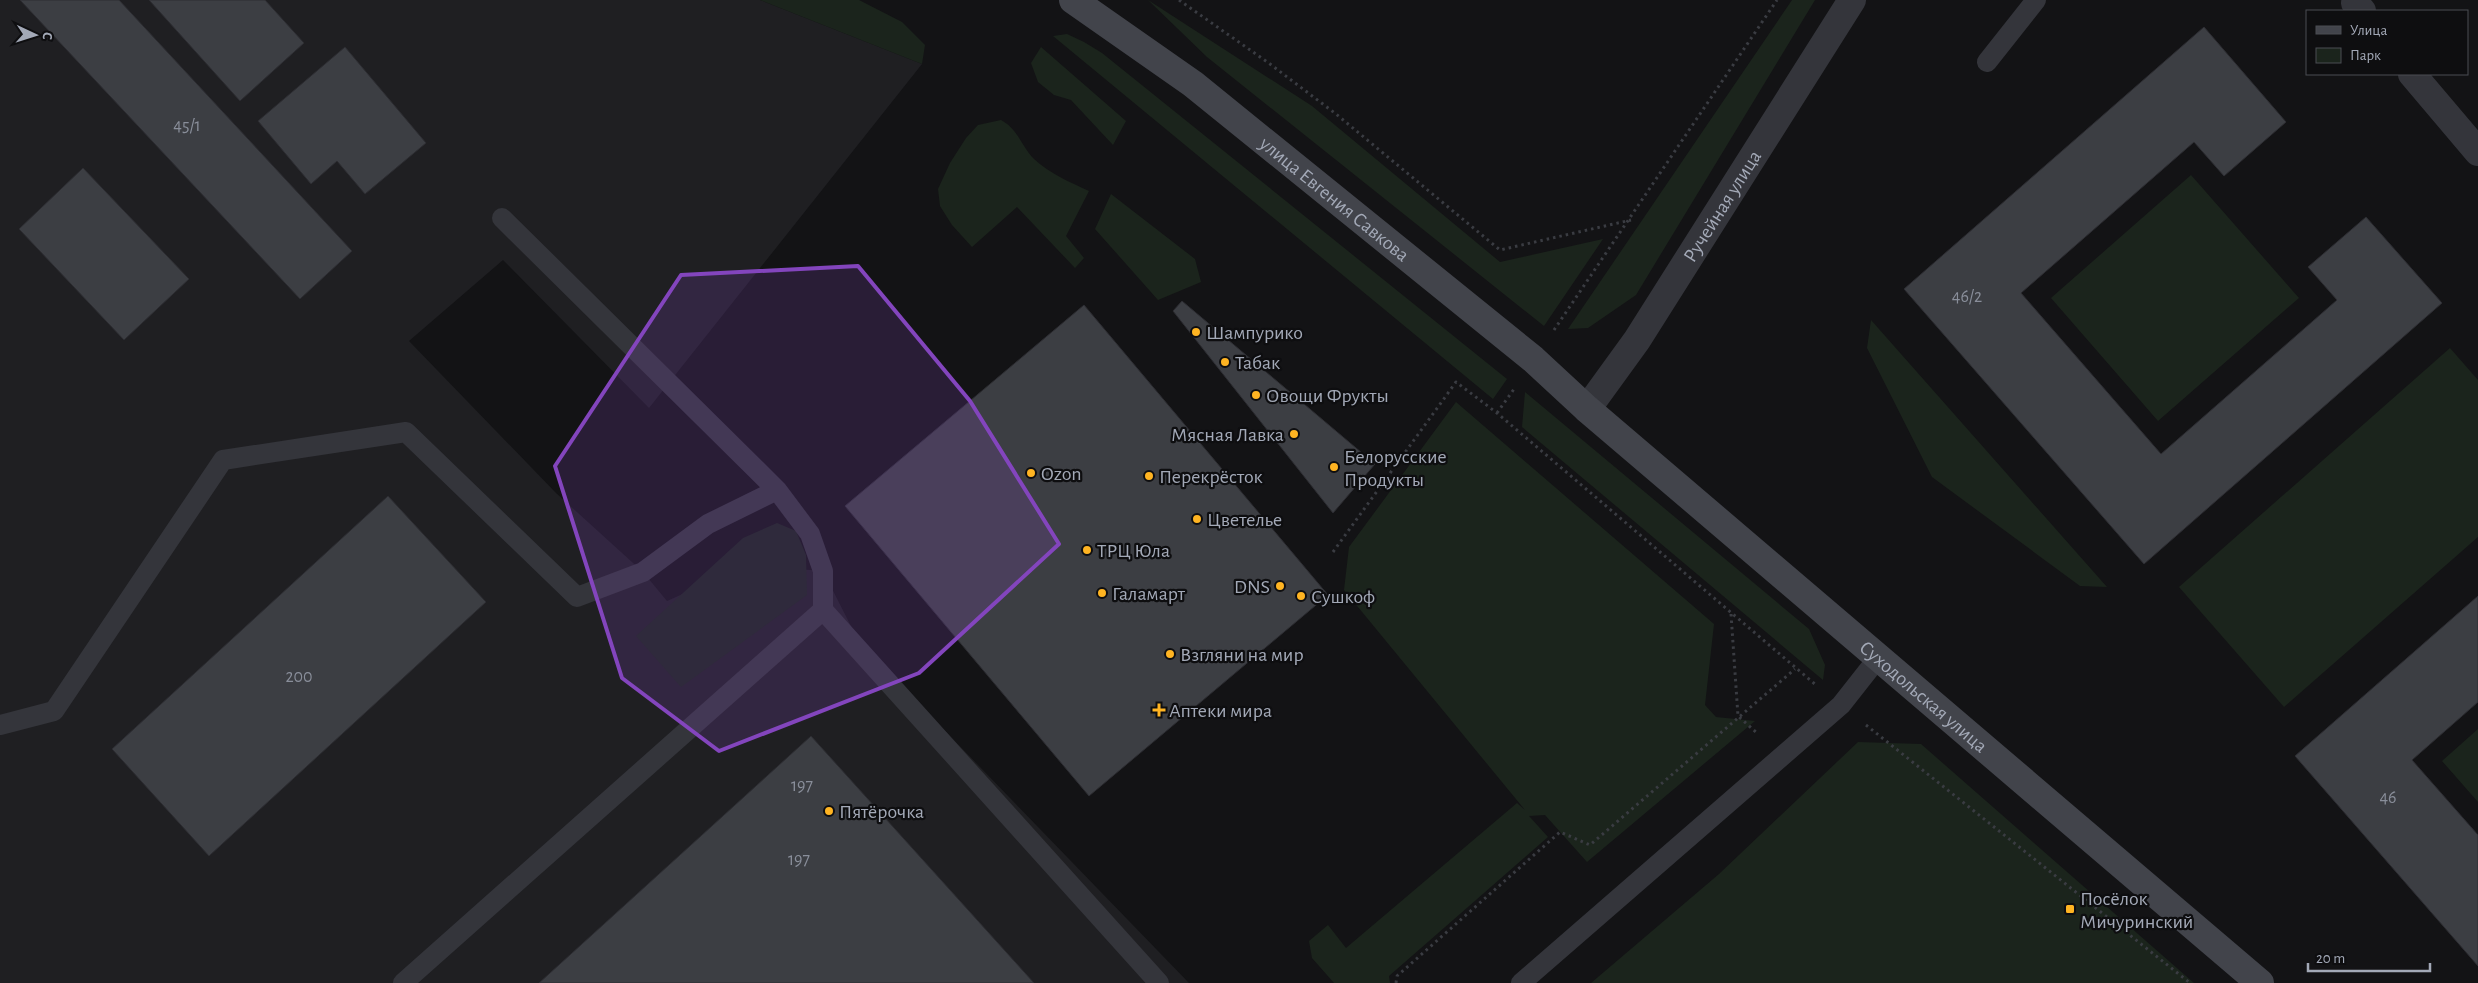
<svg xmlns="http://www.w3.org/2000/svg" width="2478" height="983" font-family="'Alegreya Sans',sans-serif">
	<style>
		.built { fill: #1f1f22 }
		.green { fill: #1b241c }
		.building { fill: #3c3e43; stroke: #2d2d32 }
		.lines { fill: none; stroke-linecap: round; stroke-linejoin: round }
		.path { stroke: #3a3c42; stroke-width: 3; stroke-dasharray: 2.5 4; stroke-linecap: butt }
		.service { stroke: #34353b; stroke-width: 20 }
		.minor { stroke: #34353b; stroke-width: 28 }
		.tertiary { stroke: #34353b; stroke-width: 28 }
		.secondary { stroke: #42444b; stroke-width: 28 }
		.marked { fill: #8345bd; fill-opacity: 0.2; stroke: #8345bd; stroke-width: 4; stroke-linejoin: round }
		.poi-dot { fill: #ffb422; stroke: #0e0e10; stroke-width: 2 }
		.labels { text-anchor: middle; stroke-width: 4.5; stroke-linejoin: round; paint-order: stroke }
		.number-label { font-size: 18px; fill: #898e9a }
		.street-label { font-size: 20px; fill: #a3a9b7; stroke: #0e0e10 }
		.poi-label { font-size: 20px; fill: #a3a9b7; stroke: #0e0e10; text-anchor: start }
	</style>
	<rect width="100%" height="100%" fill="#131315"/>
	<path class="built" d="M0,0H760L922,64L649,408L503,260L409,341L556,493L643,572L667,601L747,565L823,571L859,642L1189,983H0Z"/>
	<path class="green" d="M760,0H859L902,22L925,45L922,64Z
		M1148,0L1312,106L1500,262L1603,239L1544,326L1207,57Z
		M1792,0H1815L1636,295L1588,328L1568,329Z
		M1067,34L1084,42L1102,53L1507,379L1493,399L1053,36Z
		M1041,47L1126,121L1113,145L1071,100L1054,95L1038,82L1031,63Z
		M1001,120C1018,129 1021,146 1034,159C1050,174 1070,182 1089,191L1066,236L1084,258L1075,268L1017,207L972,247L952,225L940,206L938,189L950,163L966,138L978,125Z
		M2191,175L2299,298L2158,421L2051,298Z
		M1111,194L1195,259L1201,282L1158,300L1095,229Z
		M1871,320L2107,587L2080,586L1932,477L1867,348Z
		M2450,348L2478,380V537L2284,707L2179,587Z
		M1525,392L1809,629L1825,665L1823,680L1522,427Z
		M1456,402L1714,624L1705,705L1716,717L1755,721L1587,862L1545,815L1529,816L1548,837L1389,976L1390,983H1334L1312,958L1309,941L1328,925L1346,948L1517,803L1525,810L1344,590L1349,547Z
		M777,523L796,531L806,555L807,595L681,687L636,636L743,538Z
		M2478,729V802L2442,761Z
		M1858,742L1921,744L2194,983H1591L1719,874Z"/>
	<path class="building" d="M20,0H119L352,251L300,299Z
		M149,0H265L304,43L240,101Z
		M2204,27L2286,122L2224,176L2194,142L2021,293L2161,454L2337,300L2308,267L2366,217L2442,303L2144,564L1904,289Z
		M345,47L426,143L365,194L337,161L311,184L258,121Z
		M83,168L189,279L124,340L19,229Z
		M1182,301L1375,464L1333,513L1173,311Z
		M1084,305L1328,595L1089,796L845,506Z
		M388,496L486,602L209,856L112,749Z
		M2478,596V702L2412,760L2478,835V966L2295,756Z
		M811,736L1034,983H539Z"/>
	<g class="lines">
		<path class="path" d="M1179,0L1270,64L1336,114L1500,250L1631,220
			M1554,330L1777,0
			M1497,413L1514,389
			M1333,552L1456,382L1497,413L1816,685
			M1731,614L1738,716L1758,734
			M1866,725L2190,983
			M1396,983L1397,976L1560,832L1590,845L1795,669"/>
		<path class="service" d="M1987,62L2036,0
			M502,218L777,490L810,534L823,571V610
			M0,725L54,711L223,460L406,432L577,597L643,572L708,524L777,490
			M403,983L823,610L1159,983
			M1521,983L1841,705L1878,658"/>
		<path class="minor" d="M2357,0L2355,3L2362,11
			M2412,74L2478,152"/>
		<path class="tertiary" id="s1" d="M1587,409L1637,340L1852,0"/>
		<path class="secondary" id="s2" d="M1073,0L1193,84L1533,359L1587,409L2260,983"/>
	</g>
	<path class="marked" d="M858,266L970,401L1059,544L919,673L719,751L622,678L555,466L681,275Z"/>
	<g class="poi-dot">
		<circle cx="1196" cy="332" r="5"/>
		<circle cx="1225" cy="362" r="5"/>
		<circle cx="1256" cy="395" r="5"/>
		<circle cx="1294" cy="434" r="5"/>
		<circle cx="1334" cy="467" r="5"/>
		<circle cx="1031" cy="473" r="5"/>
		<circle cx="1149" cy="476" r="5"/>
		<circle cx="1197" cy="519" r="5"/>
		<circle cx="1087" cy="550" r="5"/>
		<circle cx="1280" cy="586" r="5"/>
		<circle cx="1102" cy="593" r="5"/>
		<circle cx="1301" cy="596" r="5"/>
		<circle cx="1170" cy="654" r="5"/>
		<path d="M1156.5 702.5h5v5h5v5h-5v5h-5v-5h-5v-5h5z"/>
		<circle cx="829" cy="811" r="5"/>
		<rect x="2065" y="904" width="10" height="10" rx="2.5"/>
	</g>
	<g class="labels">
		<g class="number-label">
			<text x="187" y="131">45/1</text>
			<text x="1967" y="302">46/2</text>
			<text x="299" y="682">200</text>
			<text x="802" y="791">197</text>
			<text x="2388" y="803">46</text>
			<text x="799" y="865">197</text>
		</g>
		<g class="street-label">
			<text dy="7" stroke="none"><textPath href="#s2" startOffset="329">улица Евгения Савкова</textPath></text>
			<text dy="7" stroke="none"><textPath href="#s1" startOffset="244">Ручейная улица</textPath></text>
			<text dy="7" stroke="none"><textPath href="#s2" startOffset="1100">Суходольская улица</textPath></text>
		</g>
		<g class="poi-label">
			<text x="1206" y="339">Шампурико</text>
			<text x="1235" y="369">Табак</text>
			<text x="1266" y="402">Овощи Фрукты</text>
			<text x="1284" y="441" text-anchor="end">Мясная Лавка</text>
			<text x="1344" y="463">Белорусские<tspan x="1344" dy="23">Продукты</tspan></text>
			<text x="1041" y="480">Ozon</text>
			<text x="1159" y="483">Перекрёсток</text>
			<text x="1207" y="526">Цветелье</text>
			<text x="1097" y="557">ТРЦ Юла</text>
			<text x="1270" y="593" text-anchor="end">DNS</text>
			<text x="1112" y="600">Галамарт</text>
			<text x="1311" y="603">Сушкоф</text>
			<text x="1180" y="661">Взгляни на мир</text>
			<text x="1169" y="717">Аптеки мира</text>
			<text x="839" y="818">Пятёрочка</text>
			<text x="2080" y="905">Посёлок<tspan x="2080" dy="23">Мичуринский</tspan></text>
		</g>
	</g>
	<rect x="2306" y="10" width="162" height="65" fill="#0e0e10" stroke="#4a4c53"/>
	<rect x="2316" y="26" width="25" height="8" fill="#42444b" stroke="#4a4c53"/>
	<text x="2350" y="35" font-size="15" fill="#a3a9b7">Улица</text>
	<rect x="2316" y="48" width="25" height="15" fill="#1b241c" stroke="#4a4c53"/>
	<text x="2350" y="60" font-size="15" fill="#a3a9b7">Парк</text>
	<g transform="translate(35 35) rotate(94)" stroke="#0e0e10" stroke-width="4" paint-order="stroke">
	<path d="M0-4L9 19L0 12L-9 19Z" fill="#a3a9b7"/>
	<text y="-8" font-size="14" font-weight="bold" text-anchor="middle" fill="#a3a9b7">С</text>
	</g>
	<path d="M2308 963v8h122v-8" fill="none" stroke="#a3a9b7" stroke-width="2.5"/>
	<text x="2316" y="963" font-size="15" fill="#a3a9b7" stroke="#0e0e10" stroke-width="4" paint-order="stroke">20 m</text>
</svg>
